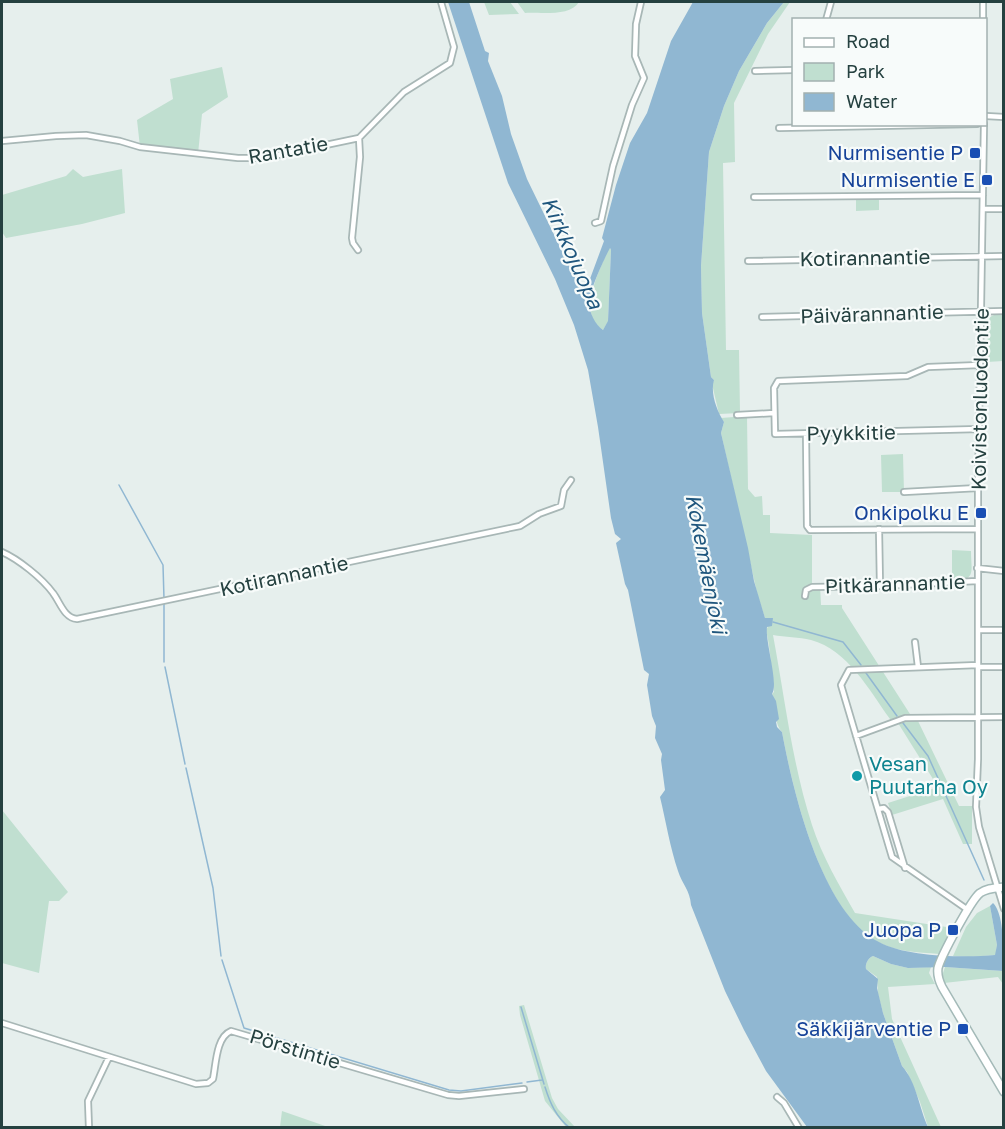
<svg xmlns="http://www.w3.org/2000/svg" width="1005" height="1129" font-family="'Golos Text',sans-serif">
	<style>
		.green { fill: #c0dfd0 }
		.water { fill: #90b7d2; fill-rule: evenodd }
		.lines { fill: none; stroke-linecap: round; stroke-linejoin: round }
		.stream { stroke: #90b7d2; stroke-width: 1.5 }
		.street-casing { stroke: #a8b7b6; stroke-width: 8 }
		.secondary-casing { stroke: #a4bab8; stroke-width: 10 }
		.street { stroke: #fff; stroke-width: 4.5 }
		.secondary { stroke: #fff; stroke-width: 7 }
		.transit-dot { fill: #1a4fb4; stroke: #f7fbfa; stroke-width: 2 }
		.culture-dot { fill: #0f9aa8; stroke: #f7fbfa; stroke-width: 2 }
		.labels { text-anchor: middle; stroke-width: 4.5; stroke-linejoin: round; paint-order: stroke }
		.street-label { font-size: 20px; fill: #254140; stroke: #f7fbfa }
		.transit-label { font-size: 20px; fill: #164399; stroke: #f7fbfa; text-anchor: end }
		.culture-label { font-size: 20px; fill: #0d838f; stroke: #f7fbfa; text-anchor: start }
		.water-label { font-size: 21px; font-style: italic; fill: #1f567d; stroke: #f7fbfa }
	</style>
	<rect width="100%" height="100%" fill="#e6efed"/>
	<path class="green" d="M484,2H510L519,14L489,15Z
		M517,2H579C570,17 541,12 525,13Z
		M784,2H790L768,34L734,103L735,162L723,163L726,350H739L740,413L719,414L712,384L714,380L711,377L702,313L701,266L709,152L724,106L739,71L767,23Z
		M222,67L228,97L202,114L198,154L140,147L137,120L173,99L170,79Z
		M73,169L83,177L122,169L125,213L82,224L6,238L2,232V195L66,176Z
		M856,199H879V210L856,211Z
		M609,247L611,250L608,322L603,330C575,313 601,269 609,247Z
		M994,315H1003V361L987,362L988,321L990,317Z
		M747,416L748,489L755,497L762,496L763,515H770V533L812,535V583L820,584L821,605H842V608L910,714H923V720L918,721L959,806H972V844H963L943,799L892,815L888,803L938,787L898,723L890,719C869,690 848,650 811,640C799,637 785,637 773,635C785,699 792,763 812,825C822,856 839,885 855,913L953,928L939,954C917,952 896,952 876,941C821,910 793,791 782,732C773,722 777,706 772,694L774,692C771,671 771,651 766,630L773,618H765L758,597L721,433L724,422L721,418Z
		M903,454L904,492H882L881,455Z
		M952,550L971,551C971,571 977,581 952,581Z
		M2,810L68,892L59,901H49L39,973L2,963Z
		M990,906L997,945L996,955L969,957L953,956L966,927L977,913Z
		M873,956L891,964L908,968L931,967L929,973L935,984L888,987L892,1019L941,1127H928L920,1102L907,1072L902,1066L883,1013L878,994L877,977L866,969C865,964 868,958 873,956Z
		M945,967L1003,971V984L998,977L944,983L942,976Z
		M524,1005L552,1098L558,1109L575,1127H566L545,1101L520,1015L519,1006Z
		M282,1111L328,1127H280Z"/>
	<path class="water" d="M448,2H469L485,51L489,53L488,61L502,96L511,134L527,179L578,284L584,291L587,287L604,241L602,238L616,185L630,143L647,113L671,41L693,2H784L767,23L739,71L724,106L709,152L701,266L702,313L711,377L714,380C710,393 717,411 724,422L721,433L748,548L754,581L765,618H773L772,626L767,627C765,642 779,683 772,694L776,701L779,719L776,722L777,727L782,732C793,791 821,912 879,942C906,957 965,958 995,955L997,945L990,906L993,903C1005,915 1003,953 1003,971L945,967L908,968L891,964L873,956C868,958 865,964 866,969L878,979L877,988L883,1013L902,1066C917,1083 919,1108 928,1127H807L766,1071L744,1030L725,991L691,905C690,890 682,884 678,871C670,847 666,822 660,797L665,790L661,760L662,754L655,738L656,726L652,716L647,685L649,674L644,670L628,590L625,584L616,543L621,539L615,534L611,518L598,427L588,370L574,325L555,279L508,183ZM610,248L611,250L608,321L603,330C595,325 588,310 589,301C591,288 604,259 610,248Z"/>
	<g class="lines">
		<path class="stream" d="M119,485L163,565L164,599
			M773,622L843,642L861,665
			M164,662V603
			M165,667L185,764
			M866,673L897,716
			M903,723L928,756L984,880
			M186,768L213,888L221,956
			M222,960L244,1028L449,1090L461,1091L522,1083
			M521,1007L544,1084
			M527,1082L542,1080
			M545,1087C550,1103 556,1117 570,1128"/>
		<g class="street-casing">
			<path id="street" d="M983,2V20
				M826,20L831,2
				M755,71L794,70
				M986,116L1004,117
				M984,124L978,488V759L976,807L979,827L1004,909
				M779,128L977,124
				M2,141L56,136L86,135L120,141L140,147L238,158H264L359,138L404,92L450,63L454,47L441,2
				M754,197L983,195
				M983,209H1004
				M595,223L601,221L613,166L632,105L644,78L635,56L636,24L641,2
				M358,250L353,243L352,238L360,157L359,138
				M748,261L1004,256
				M762,317L1004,311
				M737,415L774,413
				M980,429L775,434L774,388L778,381L907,376L928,367L980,365
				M806,434L807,526L810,530L978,529
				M904,492L978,488
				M879,529L880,586
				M2,552C18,559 42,578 53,593C60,602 64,618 77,619L520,526L539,514L561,506L564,490L571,480
				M977,568L1004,571
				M805,596L806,590L812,587L880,586L977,581
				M978,630H1004
				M915,642L918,667
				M978,667H1004
				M856,736L905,718L1004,717
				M878,809L884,808L888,812L905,868
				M968,910L892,857L841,685L849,670L978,665
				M2,1023L196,1084L208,1083L213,1079C216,1065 216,1037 231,1031L448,1095L459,1096L524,1089
				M777,1097L784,1103L799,1128
				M89,1128L88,1101L109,1057"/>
		</g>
		<g class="secondary-casing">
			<path id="secondary" d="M1004,887C995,888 987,888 980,893C971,900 941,956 938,968C937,975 939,981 942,987L1004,1092"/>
		</g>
		<use href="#street" class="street"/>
		<use href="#secondary" class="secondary"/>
	</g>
	<g class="transit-dot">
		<rect x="969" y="147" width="12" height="12" rx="3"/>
		<rect x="981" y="174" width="12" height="12" rx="3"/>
		<rect x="975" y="507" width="12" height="12" rx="3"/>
		<rect x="947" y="924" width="12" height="12" rx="3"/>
		<rect x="957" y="1023" width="12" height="12" rx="3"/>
	</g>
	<circle class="culture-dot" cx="857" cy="776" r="6"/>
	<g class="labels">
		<g class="street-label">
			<text transform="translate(288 150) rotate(-10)" y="7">Rantatie</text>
			<text transform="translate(865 258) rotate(-1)" y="7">Kotirannantie</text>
			<text transform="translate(872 314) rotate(-2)" y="7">Päivärannantie</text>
			<text transform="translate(980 399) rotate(-89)" y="7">Koivistonluodontie</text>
			<text transform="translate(851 433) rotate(-1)" y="7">Pyykkitie</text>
			<text transform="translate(284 576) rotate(-12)" y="7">Kotirannantie</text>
			<text transform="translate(895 584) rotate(-2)" y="7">Pitkärannantie</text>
			<text transform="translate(295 1049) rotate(17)" y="7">Pörstintie</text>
		</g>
		<g class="transit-label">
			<text x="963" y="160">Nurmisentie P</text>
			<text x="975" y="187">Nurmisentie E</text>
			<text x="969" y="520">Onkipolku E</text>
			<text x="941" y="937">Juopa P</text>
			<text x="951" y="1036">Säkkijärventie P</text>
		</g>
		<g class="culture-label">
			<text x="869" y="771">Vesan<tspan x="869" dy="23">Puutarha Oy</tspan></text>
		</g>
		<g class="water-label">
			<text transform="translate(572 253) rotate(66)" y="7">Kirkkojuopa</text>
			<text transform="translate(706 564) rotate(79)" y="7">Kokemäenjoki</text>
		</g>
	</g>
	<rect width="1005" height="1129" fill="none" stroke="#254140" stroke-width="6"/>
	<rect x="792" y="18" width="195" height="108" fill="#f7fbfa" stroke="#a3b1b0" stroke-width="1.5"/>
	<rect x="804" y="38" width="30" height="9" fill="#ffffff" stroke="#a3b1b0" stroke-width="1.5"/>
	<text x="846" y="48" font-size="18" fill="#254140">Road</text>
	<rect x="804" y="63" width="30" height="18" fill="#c0dfd0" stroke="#a3b1b0" stroke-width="1.5"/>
	<text x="846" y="78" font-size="18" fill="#254140">Park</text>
	<rect x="804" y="93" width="30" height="18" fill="#90b7d2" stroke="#a3b1b0" stroke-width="1.5"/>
	<text x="846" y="108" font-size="18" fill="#254140">Water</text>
</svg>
